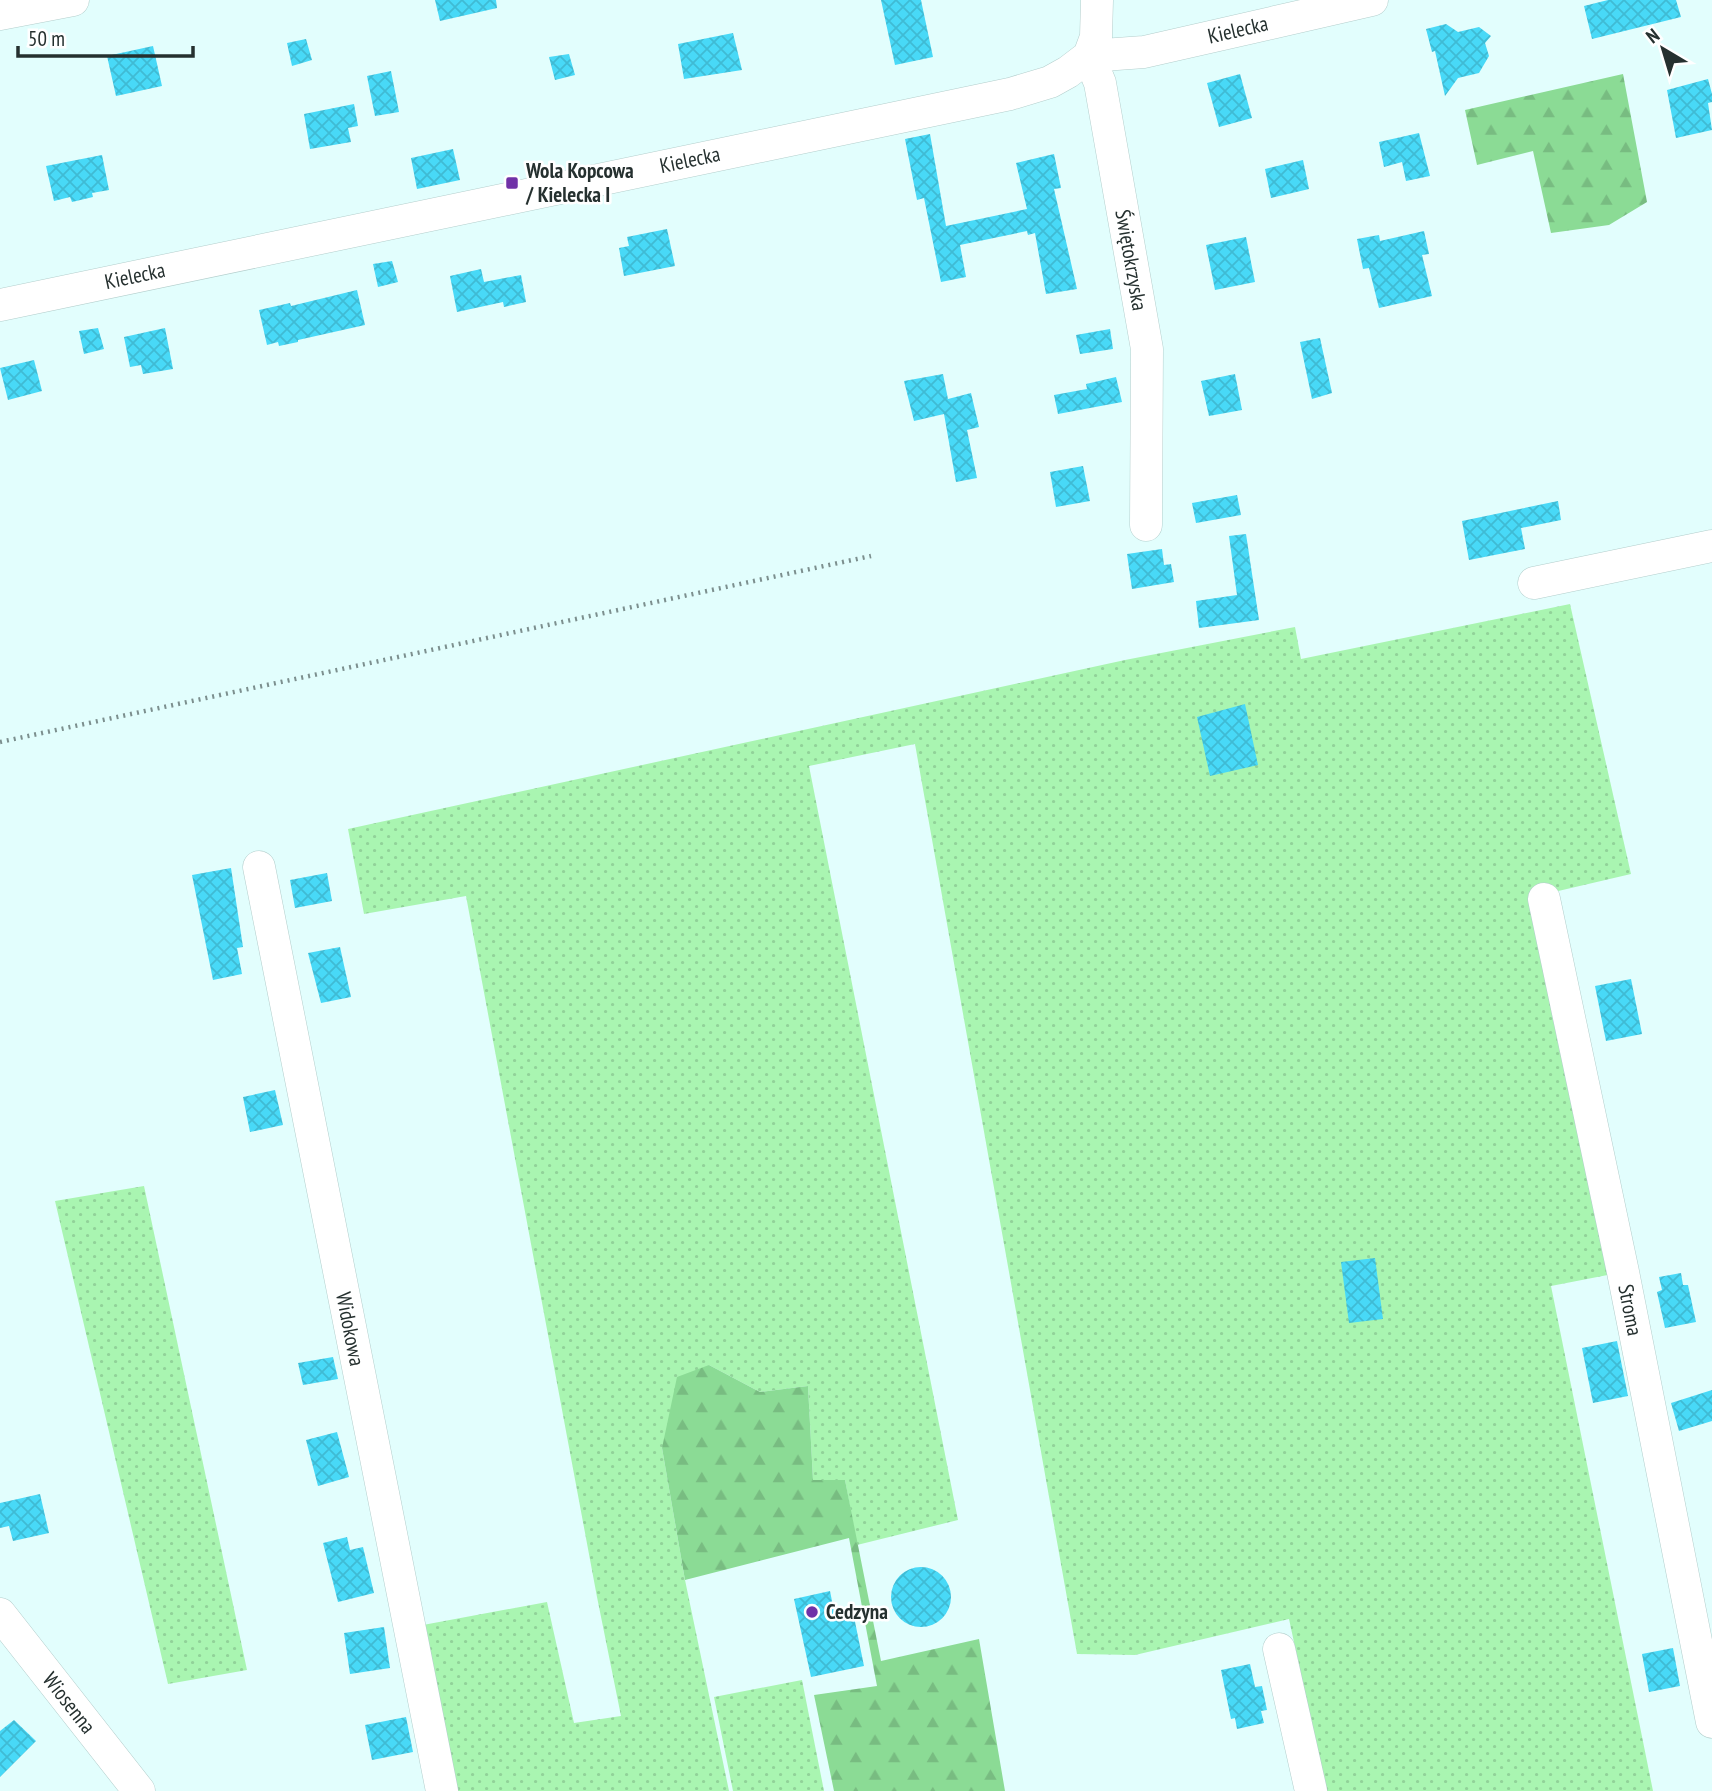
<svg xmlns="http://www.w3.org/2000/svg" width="1712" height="1791" font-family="'PT Sans Narrow',sans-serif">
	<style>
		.green { fill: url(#green-dots) }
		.forest { fill: url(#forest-firs) }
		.building { fill: url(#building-cross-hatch) }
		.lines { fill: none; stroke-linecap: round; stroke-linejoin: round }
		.minor-casing { stroke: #b3cecc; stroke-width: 33 }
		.path { stroke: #7c8f8e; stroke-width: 4.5; stroke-dasharray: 2 5; stroke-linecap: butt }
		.minor { stroke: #fff; stroke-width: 32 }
		.poi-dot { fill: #7032a7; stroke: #fff; stroke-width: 2.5 }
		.labels { text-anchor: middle; stroke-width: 5; stroke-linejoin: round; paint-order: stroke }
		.street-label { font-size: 21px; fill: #25302f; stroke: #fff }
		.poi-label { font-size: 21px; font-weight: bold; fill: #25302f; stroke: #fff; text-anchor: start }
	</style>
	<defs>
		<pattern id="green-dots" width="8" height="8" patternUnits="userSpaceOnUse" patternTransform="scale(1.75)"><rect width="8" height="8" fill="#a9f5b1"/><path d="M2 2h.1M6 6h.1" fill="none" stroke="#91d299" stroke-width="1.8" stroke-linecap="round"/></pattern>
		<pattern id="forest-firs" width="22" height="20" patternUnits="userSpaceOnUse" patternTransform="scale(1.75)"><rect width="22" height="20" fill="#8bdb95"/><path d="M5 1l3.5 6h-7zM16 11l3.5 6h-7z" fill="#78bc81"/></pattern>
		<pattern id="building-cross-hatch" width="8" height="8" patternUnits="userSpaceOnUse" patternTransform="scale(1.75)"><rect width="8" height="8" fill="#48d9f7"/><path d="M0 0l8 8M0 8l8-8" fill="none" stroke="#3fbbd4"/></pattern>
	</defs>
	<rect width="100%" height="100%" fill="#e2fefd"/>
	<path class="green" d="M1570,604L1631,874L1554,892L1623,1272L1551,1286L1653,1791H1326L1289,1619L1135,1655L1077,1654L915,744L809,766L958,1520L857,1545L845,1480H813L808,1386L760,1392L709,1365L662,1448L685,1580L729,1791H457L423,1625L547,1602L574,1723L621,1716L597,1597L466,896L364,914L348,829L1125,660L1295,627L1301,659Z
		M144,1186L247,1670L168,1684L55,1201Z
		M802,1680L824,1791H733L714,1697Z"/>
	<path class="forest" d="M1623,74L1647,202L1609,225L1551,233L1533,151L1477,165L1465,110Z
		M709,1365L760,1392L808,1386L813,1480H845L881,1661L979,1639L1005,1791H834L814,1695L877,1686L849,1538L685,1580L662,1448L677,1377Z"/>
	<path class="building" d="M435,0H496L497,8L440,21Z
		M881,0H921L933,57L895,65Z
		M1608,0H1676L1681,17L1592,39L1584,6Z
		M1446,24L1458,32L1479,27L1491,36L1485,43L1489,56L1479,73L1458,78L1445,96L1435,51L1432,52L1426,29Z
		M733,33L742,70L684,79L678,44Z
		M306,39L312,60L292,66L287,43Z
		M153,46L162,86L116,96L107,56Z
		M569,54L575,75L555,80L549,57Z
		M391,71L399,112L375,116L367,76Z
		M1240,74L1252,118L1219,127L1207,83Z
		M1708,79L1712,94V102L1708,103L1712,130L1676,138L1667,90Z
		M354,104L358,126L348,128L351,142L310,149L304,114Z
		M1419,133L1430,176L1406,181L1402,162L1384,167L1379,142Z
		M930,134L946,226L1027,209L1016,163L1054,154L1061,188L1054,189L1077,289L1046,294L1035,233L1028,235L1027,231L960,245L966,277L941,282L924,198L917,200L905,139Z
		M453,149L460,180L417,189L411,158Z
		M102,155L109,190L92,193L93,197L72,202L70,197L54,201L46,166Z
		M1303,160L1309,189L1271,198L1265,169Z
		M667,229L675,266L624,276L619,248L629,246L627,237Z
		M1424,231L1429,254L1422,255L1432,296L1379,308L1369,268L1363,269L1357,239L1379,235L1380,241Z
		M1246,237L1255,282L1215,290L1206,245Z
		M392,261L398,282L378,287L373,264Z
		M481,269L484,282L521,275L526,302L504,307L503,302L457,312L450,276Z
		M357,290L365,325L298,340V342L279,346L278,342L267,345L259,310L290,303L291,306Z
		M98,328L104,349L84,354L79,331Z
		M165,328L173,369L143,374L141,365L130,367L124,337Z
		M1110,329L1113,349L1080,354L1076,335Z
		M1320,338L1332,393L1312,399L1300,342Z
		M34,360L42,391L8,400L0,368Z
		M943,374L948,399L971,393L979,427L967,430L977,478L956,482L944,414L914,421L904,381Z
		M1235,374L1242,410L1209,416L1201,381Z
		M1116,377L1122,402L1058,414L1054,395L1087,389L1086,384Z
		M1083,466L1090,501L1056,507L1050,472Z
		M1237,495L1241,515L1196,523L1192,503Z
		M1558,501L1561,520L1521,528L1525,549L1469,560L1462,521Z
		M1246,534L1259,620L1199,628L1196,601L1237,595L1229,536Z
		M1162,549L1164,565L1171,564L1174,582L1132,589L1127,554Z
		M1245,704L1258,765L1210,776L1197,717Z
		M231,868L243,947L237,948L242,974L213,980L192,875Z
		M327,873L332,901L295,908L290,880Z
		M340,947L351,997L321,1003L308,953Z
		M1631,979L1642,1034L1606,1041L1595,986Z
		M275,1090L283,1125L250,1132L243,1097Z
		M1375,1258L1383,1319L1349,1323L1341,1262Z
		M1681,1273L1683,1285H1688L1696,1322L1665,1328L1657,1292L1662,1290L1659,1277Z
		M1617,1341L1628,1396L1593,1403L1582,1348Z
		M333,1357L338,1379L303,1385L298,1363Z
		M1712,1390V1421L1679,1431L1671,1403Z
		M337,1432L349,1477L318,1486L306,1440Z
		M40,1494L49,1533L13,1541L9,1526L0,1528V1503Z
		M347,1537L350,1550L363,1547L374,1593L338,1602L323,1543Z
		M891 1597a30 30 0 1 1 60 0a30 30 0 1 1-60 0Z
		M830,1591L834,1611L852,1607L864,1666L811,1677L794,1599Z
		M384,1627L390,1668L350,1674L344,1633Z
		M1673,1648L1680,1686L1649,1692L1642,1654Z
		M1250,1664L1255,1687L1262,1686L1267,1710L1261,1711L1264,1723L1237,1729L1235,1718L1231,1719L1221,1670Z
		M406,1717L413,1752L372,1760L365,1725Z
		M14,1720L36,1741L0,1777V1731Z"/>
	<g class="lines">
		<g class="minor-casing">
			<path id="minor" d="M1097,0L1096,37L1089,56L1100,83L1147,349L1146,525
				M0,14L73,0
				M0,305L1010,94L1050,82L1068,72L1089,56L1144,52L1372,0
				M1534,583L1712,546
				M259,867L442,1791
				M1544,899L1623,1272L1712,1722
				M0,1614L139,1791
				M1279,1649L1311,1791"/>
		</g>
		<path class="path" d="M0,742L871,556"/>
		<use href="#minor" class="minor"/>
	</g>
	<g class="poi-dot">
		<rect x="505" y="176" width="14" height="14" rx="3.5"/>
		<circle cx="812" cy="1612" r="7"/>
	</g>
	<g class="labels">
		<g class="street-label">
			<text transform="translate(1238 30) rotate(-13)" y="7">Kielecka</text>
			<text transform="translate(690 160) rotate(-12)" y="7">Kielecka</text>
			<text transform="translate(1131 260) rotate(80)" y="7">Świętokrzyska</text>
			<text transform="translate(135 276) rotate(-12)" y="7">Kielecka</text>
			<text transform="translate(1630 1310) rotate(79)" y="7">Stroma</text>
			<text transform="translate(350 1329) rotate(79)" y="7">Widokowa</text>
			<text transform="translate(69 1703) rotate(52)" y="7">Wiosenna</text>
		</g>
		<g class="poi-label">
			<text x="526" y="178">Wola Kopcowa<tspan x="526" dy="24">/ Kielecka I</tspan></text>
			<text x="826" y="1619">Cedzyna</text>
		</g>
	</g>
	<g transform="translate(1663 49) rotate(322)" stroke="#ffffff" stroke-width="5" paint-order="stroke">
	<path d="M0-5L12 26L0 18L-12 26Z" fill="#25302f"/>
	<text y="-10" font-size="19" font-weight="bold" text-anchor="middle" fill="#25302f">N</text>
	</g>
	<path d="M18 46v10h175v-10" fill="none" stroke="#25302f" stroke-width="3.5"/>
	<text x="28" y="46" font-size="21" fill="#25302f" stroke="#ffffff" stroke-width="5" paint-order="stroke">50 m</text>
</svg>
